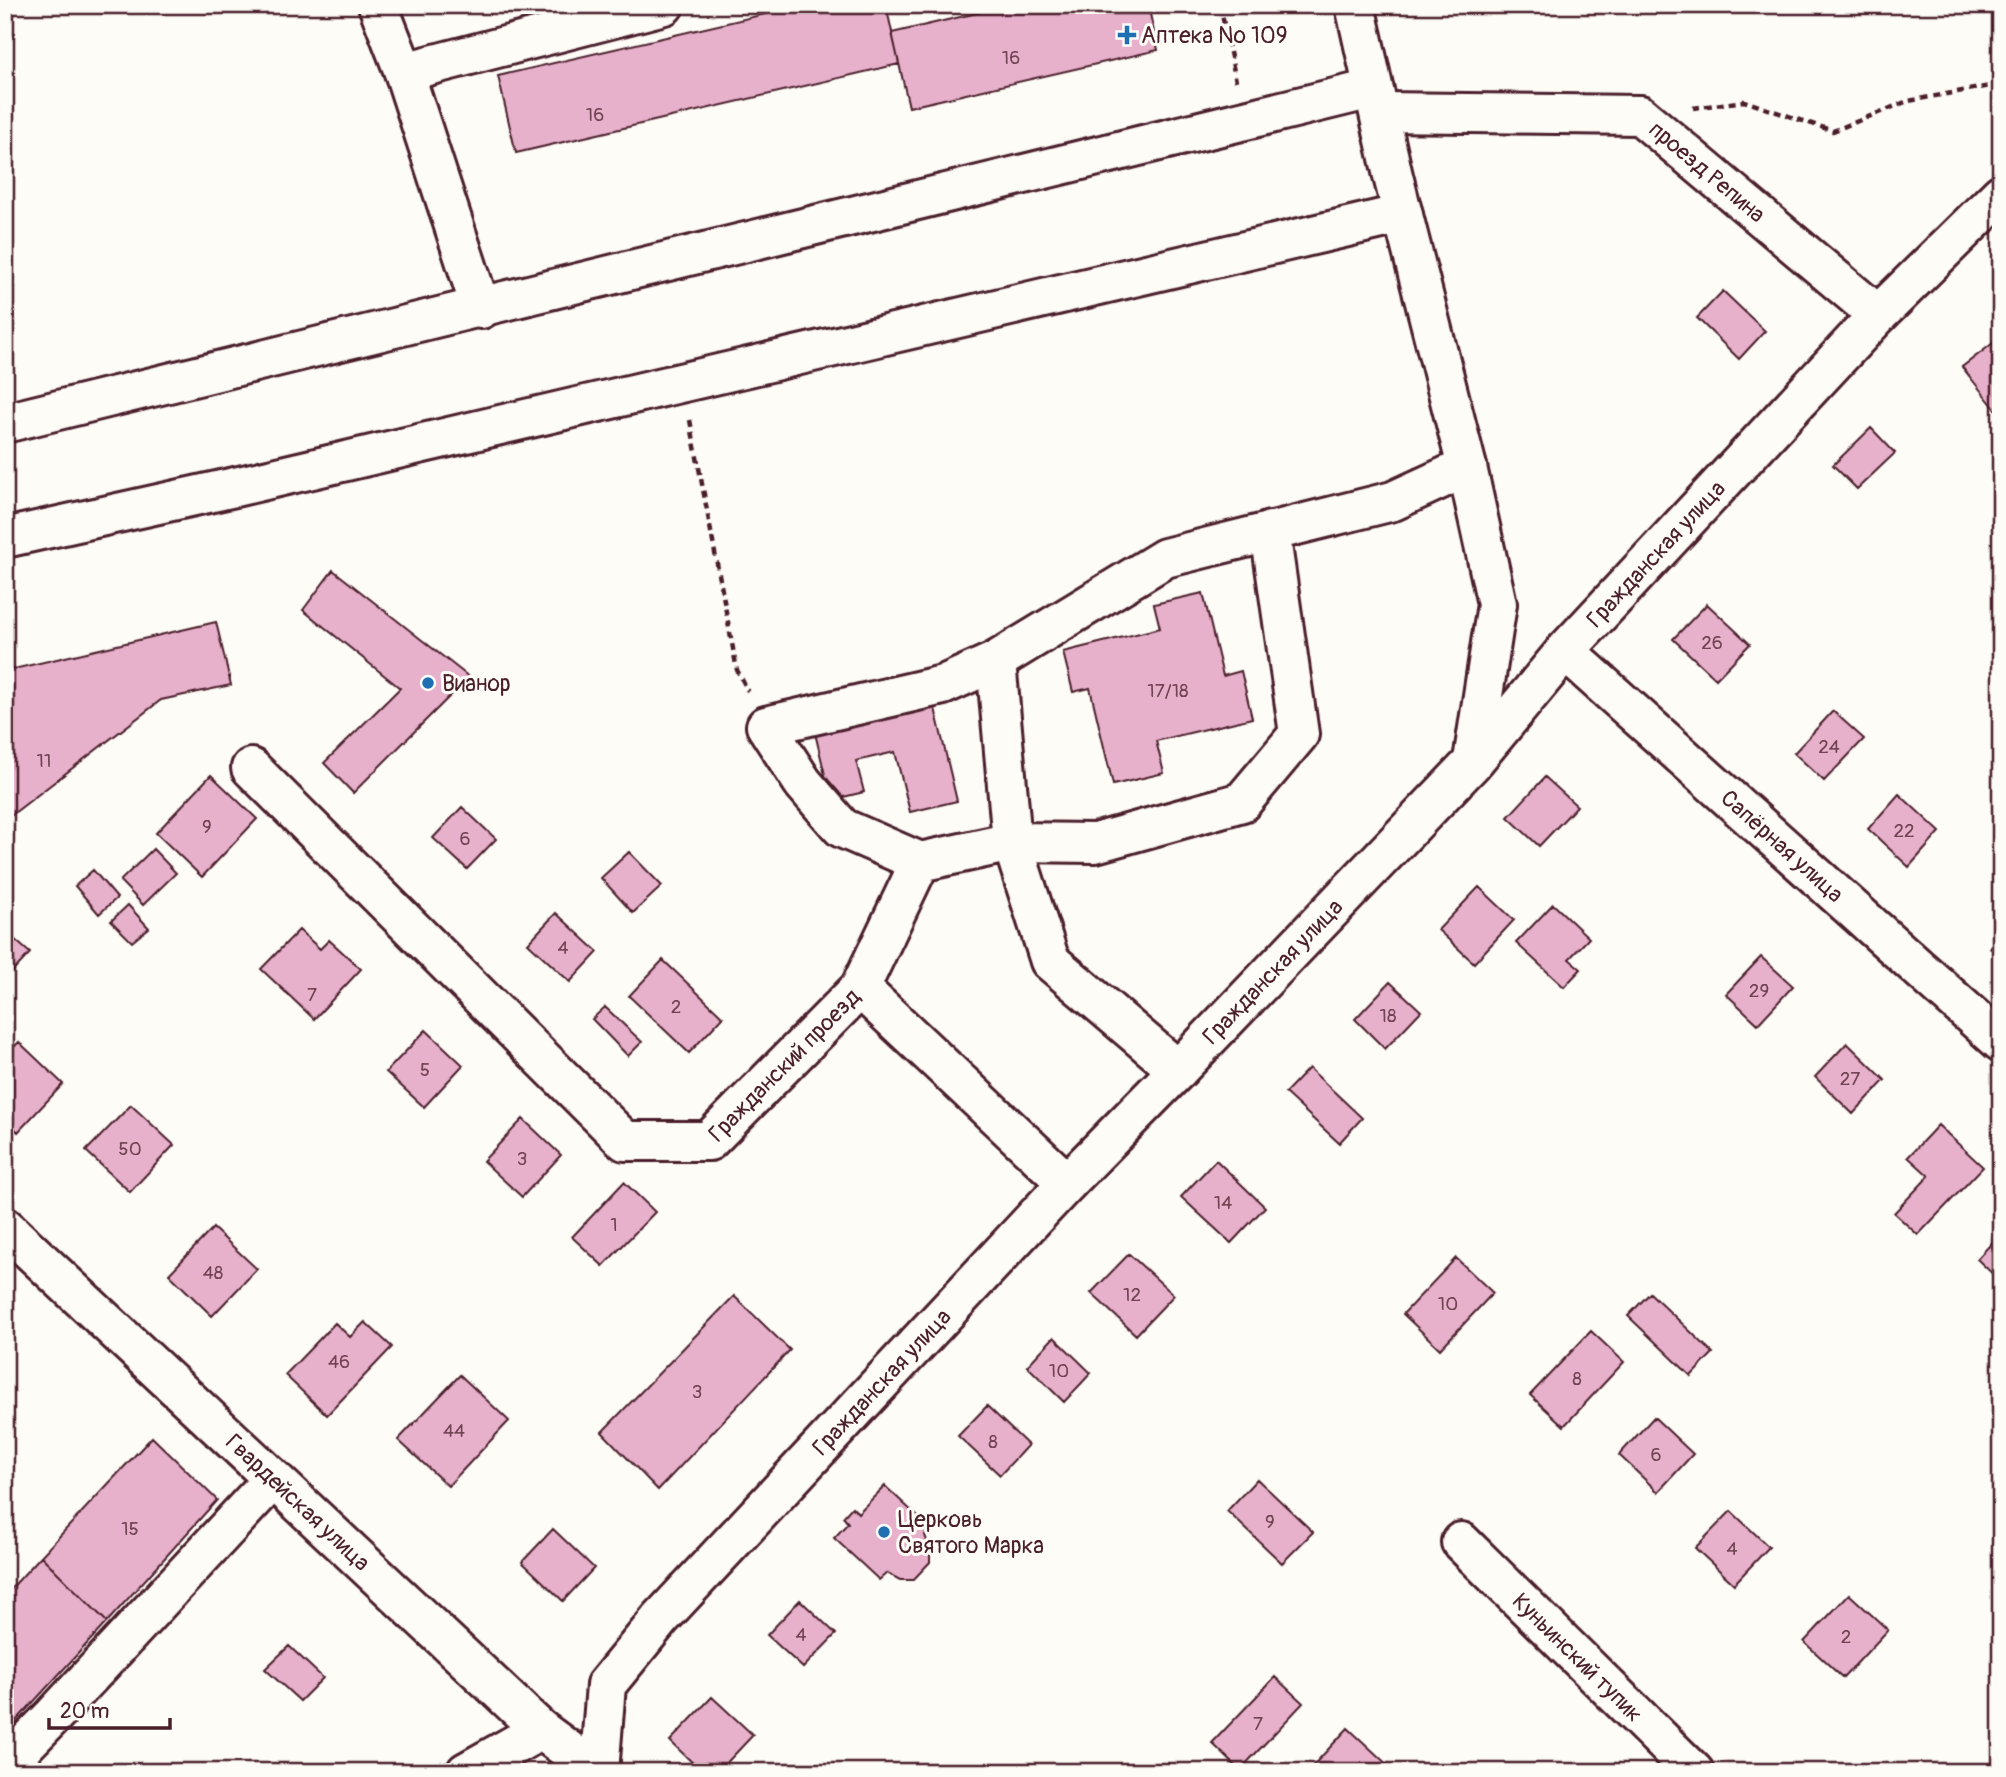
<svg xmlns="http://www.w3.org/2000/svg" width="2006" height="1777" font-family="Pangolin,sans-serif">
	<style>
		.building { fill: #e7b1cb; stroke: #4a1f2b; stroke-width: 2 }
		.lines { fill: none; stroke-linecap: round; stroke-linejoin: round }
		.minor-casing { stroke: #4a1f2b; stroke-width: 44 }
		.path { stroke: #4a1f2b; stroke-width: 4.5; stroke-dasharray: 7 5; stroke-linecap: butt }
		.minor { stroke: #fdfcf7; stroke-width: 38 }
		.poi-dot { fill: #1f6fb2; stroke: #fdfcf7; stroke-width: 2.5 }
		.labels { text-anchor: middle; stroke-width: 6; stroke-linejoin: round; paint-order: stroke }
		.number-label { font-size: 19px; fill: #714453 }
		.poi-label { font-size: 23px; fill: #4a1f2b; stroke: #fdfcf7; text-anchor: start }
		.street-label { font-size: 23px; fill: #4a1f2b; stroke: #fdfcf7 }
	</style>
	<rect width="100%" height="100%" fill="#fdfcf7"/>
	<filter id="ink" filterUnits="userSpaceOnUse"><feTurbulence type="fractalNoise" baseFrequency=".0143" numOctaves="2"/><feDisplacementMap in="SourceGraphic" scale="14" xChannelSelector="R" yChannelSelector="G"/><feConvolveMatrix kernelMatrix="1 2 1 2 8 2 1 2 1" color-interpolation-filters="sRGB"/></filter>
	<g filter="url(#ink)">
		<path class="building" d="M804,5H886L899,64L516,153L498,76Z
			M1011,5H1148L1158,50L909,107L892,33Z
			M1723,291L1765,331L1739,359L1697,318Z
			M2001,337V416L1962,367Z
			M1871,428L1895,453L1857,489L1833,465Z
			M333,570L469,677L353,793L324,763L400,688L303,610Z
			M1203,593L1223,676L1241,671L1252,718L1156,741L1164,773L1113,785L1090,688L1073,692L1063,652L1160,628L1154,604Z
			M1707,604L1750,644L1716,679L1673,639Z
			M216,622L231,685L161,700L5,820V671Z
			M934,704L957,801L910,812L895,752L856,761L864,792L831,800L815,733Z
			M1833,711L1864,739L1824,781L1794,753Z
			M211,775L257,819L202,877L156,833Z
			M1545,777L1577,806L1539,846L1508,817Z
			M1899,794L1940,832L1909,867L1868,829Z
			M462,807L496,839L467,869L433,838Z
			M153,849L176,873L143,905L120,881Z
			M629,852L662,886L633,913L601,878Z
			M93,870L117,898L99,914L75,886Z
			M1479,887L1514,920L1474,963L1438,930Z
			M1553,904L1589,938L1569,959L1581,969L1564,987L1516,943Z
			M128,905L149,928L132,942L111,921Z
			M556,913L598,952L570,982L528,943Z
			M299,930L320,949L329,940L361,969L314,1019L261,969Z
			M5,931L30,953L5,980Z
			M2001,934V957L1990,948Z
			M1761,957L1793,986L1758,1024L1726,994Z
			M663,960L723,1017L689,1053L629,996Z
			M1390,982L1421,1011L1385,1049L1355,1019Z
			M605,1007L642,1042L628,1056L592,1019Z
			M426,1030L463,1065L424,1107L386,1072Z
			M19,1042L63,1084L18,1132L5,1119V1045L11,1050Z
			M1847,1043L1885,1080L1853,1114L1815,1077Z
			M1309,1068L1362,1118L1339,1143L1285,1093Z
			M131,1105L174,1145L130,1192L86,1151Z
			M523,1119L561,1155L522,1197L483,1161Z
			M1938,1125L1983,1167L1918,1235L1894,1213L1929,1176L1908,1157Z
			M1216,1160L1265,1207L1231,1243L1181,1197Z
			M624,1182L655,1212L603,1266L572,1237Z
			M213,1228L257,1269L212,1316L169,1274Z
			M2001,1233V1282L1977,1259Z
			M1129,1254L1174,1295L1136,1335L1091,1293Z
			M1456,1258L1493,1293L1440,1349L1403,1314Z
			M1650,1293L1713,1353L1691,1376L1628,1316Z
			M734,1296L790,1350L658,1490L602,1432Z
			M365,1322L392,1347L327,1415L285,1375L335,1323L350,1337Z
			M1591,1331L1624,1362L1564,1426L1530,1395Z
			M1054,1337L1091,1373L1064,1402L1027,1366Z
			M460,1375L509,1421L448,1486L398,1440Z
			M987,1406L1028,1445L1000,1475L958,1436Z
			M1654,1417L1693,1454L1658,1492L1619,1455Z
			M152,1437L217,1500L107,1622L41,1556Z
			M1257,1479L1313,1532L1282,1563L1227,1511Z
			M885,1486L931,1529L925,1535L930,1550V1562L913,1580H900L887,1573L879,1580L834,1538L848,1523L843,1517L852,1507L858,1513Z
			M1731,1511L1769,1547L1734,1584L1695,1548Z
			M553,1529L594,1568L563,1601L522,1562Z
			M41,1556L107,1622L5,1733V1595Z
			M1849,1594L1888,1630L1843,1678L1804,1642Z
			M800,1600L836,1634L803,1668L767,1635Z
			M289,1646L323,1678L300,1701L265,1669Z
			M1275,1677L1303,1703L1240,1770L1212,1743Z
			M712,1697L753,1735L718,1772H702L670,1741Z
			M1348,1728L1391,1768L1388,1772H1307Z"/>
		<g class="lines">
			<g class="minor-casing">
				<g id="minor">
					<path d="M378,5L404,72"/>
					<path d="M1355,5L1393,176L1467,467L1497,604L1473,761"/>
					<path id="s1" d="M1380,112L1640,115L1878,315"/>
					<path d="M481,309L404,72L664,5"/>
					<path d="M5,423L1372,89"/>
					<path d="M5,538L235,487L1403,214"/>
					<path id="s2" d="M1565,651L2001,1042"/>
					<path d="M996,661L1012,842L1095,843L1242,802L1299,734L1270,531"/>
					<path id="s3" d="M251,768L625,1141H709L860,988L920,862L1012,842L1050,961L1178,1070"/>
					<path d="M920,862L842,828L803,783L766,726L943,685L996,661L1165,558L1393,501L1467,467"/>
					<path d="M860,988L1067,1183"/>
					<path id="s4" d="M5,1227L541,1730L598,1772"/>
					<path id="s5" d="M1461,1542L1694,1772"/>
					<path d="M5,1759L18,1752L54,1715L273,1479"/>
					<path d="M466,1772L541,1730"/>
					<path id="s6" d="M599,1772L606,1685L660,1619L1067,1183L1178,1070L1473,762L1565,651L1878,315L2001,194"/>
				</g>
			</g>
			<path class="path" d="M1220,5L1236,81
				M1693,108L1744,101L1833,131L1908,101L2001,84
				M690,420L737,670L748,691"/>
			<use href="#minor" class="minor"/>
		</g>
	</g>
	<g class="poi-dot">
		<path d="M1123.5 24.5h7v7h7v7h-7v7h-7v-7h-7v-7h7z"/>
		<circle cx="428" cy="683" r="7"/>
		<circle cx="884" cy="1532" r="7"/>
	</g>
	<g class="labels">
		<g class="number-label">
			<text x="1011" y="64">16</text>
			<text x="595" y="121">16</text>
			<text x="1712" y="649">26</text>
			<text x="1168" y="697">17/18</text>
			<text x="1829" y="753">24</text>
			<text x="44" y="767">11</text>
			<text x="207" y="833">9</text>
			<text x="1904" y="837">22</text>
			<text x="465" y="845">6</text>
			<text x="563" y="954">4</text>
			<text x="1759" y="997">29</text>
			<text x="312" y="1001">7</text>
			<text x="676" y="1013">2</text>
			<text x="1388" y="1022">18</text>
			<text x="425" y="1076">5</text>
			<text x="1850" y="1085">27</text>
			<text x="130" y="1155">50</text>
			<text x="522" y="1165">3</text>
			<text x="1223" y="1209">14</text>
			<text x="614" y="1231">1</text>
			<text x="213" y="1279">48</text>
			<text x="1132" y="1301">12</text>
			<text x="1448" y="1310">10</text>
			<text x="339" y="1368">46</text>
			<text x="1059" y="1377">10</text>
			<text x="1577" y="1385">8</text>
			<text x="697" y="1398">3</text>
			<text x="454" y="1437">44</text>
			<text x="993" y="1448">8</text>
			<text x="1656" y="1461">6</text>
			<text x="1270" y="1528">9</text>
			<text x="130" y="1535">15</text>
			<text x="1732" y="1555">4</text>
			<text x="801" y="1641">4</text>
			<text x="1846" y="1643">2</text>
			<text x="1258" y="1730">7</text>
		</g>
		<g class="poi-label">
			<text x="1141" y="43">Аптека № 109</text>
			<text x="442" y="691">Вианор</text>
			<text x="898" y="1527">Церковь<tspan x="898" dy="26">Святого Марка</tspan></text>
		</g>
		<g class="street-label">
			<text dy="8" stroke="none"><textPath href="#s1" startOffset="348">проезд Репина</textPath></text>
			<text dy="8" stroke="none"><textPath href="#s6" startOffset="1631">Гражданская улица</textPath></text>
			<text dy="8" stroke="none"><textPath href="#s2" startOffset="292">Сапёрная улица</textPath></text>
			<text dy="8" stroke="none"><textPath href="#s6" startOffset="1064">Гражданская улица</textPath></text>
			<text dy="8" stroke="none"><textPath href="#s3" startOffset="719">Гражданский проезд</textPath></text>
			<text dy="8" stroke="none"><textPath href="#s6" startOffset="497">Гражданская улица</textPath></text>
			<text dy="8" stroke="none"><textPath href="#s4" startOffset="402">Гвардейская улица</textPath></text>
			<text dy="8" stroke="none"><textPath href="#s5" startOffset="164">Куньинский тупик</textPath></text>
		</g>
	</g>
	<rect width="2006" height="1777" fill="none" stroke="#fdfcf7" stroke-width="28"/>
	<rect x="14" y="14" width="1978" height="1749" fill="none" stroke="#4a1f2b" stroke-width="2.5" filter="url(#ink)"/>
	<path d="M49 1718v10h121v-10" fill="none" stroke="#4a1f2b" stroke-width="3.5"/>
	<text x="60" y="1718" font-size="21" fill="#4a1f2b" stroke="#fdfcf7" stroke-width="5" paint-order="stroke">20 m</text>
</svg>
